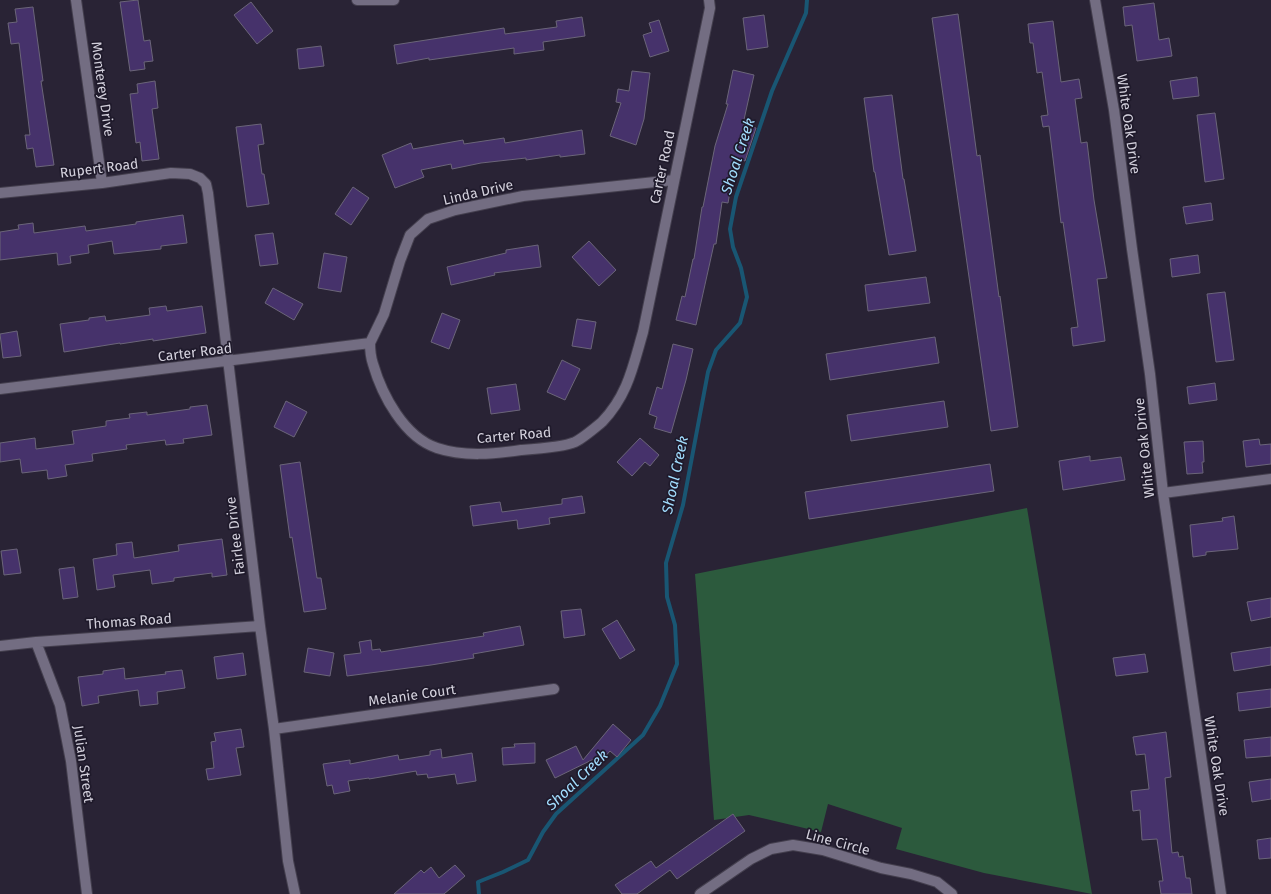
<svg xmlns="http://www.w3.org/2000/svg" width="1271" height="894" font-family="'Fira Sans',sans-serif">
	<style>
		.green { fill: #2c5a3d }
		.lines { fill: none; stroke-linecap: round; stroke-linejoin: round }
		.stream { stroke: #195673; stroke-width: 4 }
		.building { fill: #46326b; stroke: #6b6579 }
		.street-casing { stroke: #443f4e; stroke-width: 12 }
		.street { stroke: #736d82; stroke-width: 10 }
		.labels { text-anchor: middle; stroke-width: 3.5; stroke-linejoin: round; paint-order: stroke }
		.street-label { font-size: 14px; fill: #d3d0dc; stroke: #1f1a2b }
		.water-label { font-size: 15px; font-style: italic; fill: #a2ddfe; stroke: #1f1a2b }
	</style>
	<rect width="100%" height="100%" fill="#292335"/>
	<path class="green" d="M1027,508L1092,894L984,873L896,849L902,828L828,804L821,832L749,815L714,820L695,574Z"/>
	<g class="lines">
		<path class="stream" d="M479,894L478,882L503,872L528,860L543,832L556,814L643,735L660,706L677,664L675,625L667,597L666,563L683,505L708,372L716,350L740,323L747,297L741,268L733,247L730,229L736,197L772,91L806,13L807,0"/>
	</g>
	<path class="building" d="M138,0L144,41L150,40L153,61L144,62L145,69L130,71L120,2Z
		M251,2L273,31L257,44L234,15Z
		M1154,3L1159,40L1169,38L1172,56L1137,61L1132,25L1125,26L1123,7Z
		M33,7L43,81H41L54,165L36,167L33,148L27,149L25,135H30L19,43L11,44L8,23L17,22L15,9Z
		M958,14L977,156L980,155L999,297L1000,296L1018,427L991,431L932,18Z
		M764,15L768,47L747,50L743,18Z
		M582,17L585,36L543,42L544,50L514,54V48L429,60V58L397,64L394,45L504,28L505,34L557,27L556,21Z
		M659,20L669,51L650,57L643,35L652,32L649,23Z
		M1053,21L1061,82L1079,79L1082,98L1075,99L1081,143L1087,142L1094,200L1107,278L1097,279L1105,341L1073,346L1071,328L1078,327L1063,222L1061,223L1049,126L1043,127L1041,116L1048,115L1042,72L1037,73L1033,43H1030L1028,24Z
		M321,46L324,66L299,69L297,49Z
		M733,70L754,75L743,124L756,128L745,161L736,158L728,203L722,202L716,244H714L696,325L676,320L682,296L685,297L693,259H694L702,207H703L715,146L728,104H726Z
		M632,71L650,73L644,119L636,145L610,136L621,103L616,102L618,89L629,91Z
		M1197,77L1199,96L1173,99L1170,81Z
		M155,81L158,108L152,109L159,159L142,161L140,142L136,143L130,94L138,93L137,84Z
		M892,95L903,179H904L916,251L889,255L875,172H874L864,98Z
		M1215,113L1224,179L1205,182L1197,115Z
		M261,124L264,144L258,145L262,174H264L269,204L247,207L236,127Z
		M582,130L585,154L560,157V155L526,160V158L481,163L452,169L451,164L421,170L424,177L395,188L382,155L411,143L413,149L463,140L464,144L504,138L505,143Z
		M353,187L369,198L351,225L335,214Z
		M1211,203L1213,220L1186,224L1183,207Z
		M183,215L187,243L161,246V249L114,254L112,241L88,245L89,253L70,256L71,263L58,265L57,253L0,260V232L19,229L18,225L33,223L34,233L85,226L86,231L136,224V222Z
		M273,233L278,264L260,266L255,235Z
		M589,241L616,270L599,286L572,257Z
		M538,245L541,267L494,273L495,275L451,285L447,267L506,253V250Z
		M324,253L347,257L341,292L318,288Z
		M1198,255L1200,273L1172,277L1170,259Z
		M926,277L930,303L868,311L865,285Z
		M273,288L303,304L294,320L265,303Z
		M1225,292L1234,360L1216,362L1207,294Z
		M166,306L167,311L202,306L206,333L153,341V339L120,344V343L64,352L60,324L89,320V318L105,316L106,321L150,315L149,308Z
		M442,313L460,320L449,349L431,342Z
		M577,319L596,322L591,349L572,346Z
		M17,331L21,356L3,358L0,334Z
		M935,337L939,363L830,380L826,354Z
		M673,344L693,349L686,380L671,433L654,428L657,417L649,414L657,387L662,389Z
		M562,360L580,369L565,400L547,392Z
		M1215,383L1217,400L1189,404L1187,387Z
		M516,384L520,410L491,414L487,388Z
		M286,401L307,412L294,437L274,427Z
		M944,401L948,427L851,441L847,415Z
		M207,405L212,435L183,439L184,443L166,445L165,440L126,445L127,449L92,454L93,461L65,465L67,476L48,479L47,470L22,473L20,459L0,462V443L35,438L36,449L74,444L72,431L106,426V421L130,418L129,414L147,412V415L190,409V407Z
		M640,438L659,455L650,466L645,462L632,476L617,462Z
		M1259,439L1260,445L1271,444V464L1246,467L1243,441Z
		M1203,441L1204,462H1202L1203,473L1187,474L1184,442Z
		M1090,456V461L1121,457L1125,480L1063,490L1059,461Z
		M300,462L317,578H321L326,609L304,612L292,537L290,538L280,465Z
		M990,464L994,491L809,519L805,492Z
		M582,496L585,513L549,518L550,524L518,529L517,520L473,526L470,506L500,502L502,512L562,504V499Z
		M1234,516L1238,549L1206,552V555L1193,557L1190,525L1223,521L1222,518Z
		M222,539L227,575L212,577V573L174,578V581L152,584L150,570L113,575L115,587L97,590L93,559L117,555L116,544L132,542L134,558L179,551L178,545Z
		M17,549L21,573L4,575L1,551Z
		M74,567L78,597L63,599L59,569Z
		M1271,598V617L1251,621L1247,602Z
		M581,609L585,635L564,638L561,611Z
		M617,620L635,650L620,659L602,629Z
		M520,626L524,645L473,654L474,658L431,665L347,676L344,655L361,653L359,642L371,640L372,650L380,649L381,652L484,636L483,633Z
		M1271,647V665L1234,671L1231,653Z
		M308,648L334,653L330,676L304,672Z
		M243,653L246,675L217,679L214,657Z
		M1145,654L1148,672L1116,676L1113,658Z
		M124,668L125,679L166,674L165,672L182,670L185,688L157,692L158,704L140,706L138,690L98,696L99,703L82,706L78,677L103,674V671Z
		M1271,689V707L1239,711L1237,693Z
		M613,724L631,740L617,757L610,751L602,760L598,757L555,778L546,760L576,746L583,760Z
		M241,729L244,747L236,748L241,775L208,780L206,769L214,768L211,742L216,741L214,733Z
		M1166,732L1171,777L1165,778L1172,853L1178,852L1179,857L1183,856L1186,878H1190L1192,894H1161L1159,881H1163L1157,839L1142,840L1140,810L1133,811L1131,791L1149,789L1145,754L1136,755L1133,737Z
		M1271,737V756L1246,758L1244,740Z
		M535,743V763L503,765L502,748L515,747L514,744Z
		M441,749L442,758L472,753L476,781L457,784L455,774L428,778L427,774L417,775L416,771L369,779V778L348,781L350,791L334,794L332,785L327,786L323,764L350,760V764L398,755L399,760L430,755V751Z
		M1271,779V799L1252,802L1249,782Z
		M733,814L745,831L677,879L670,870L637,894H622L615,885L651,861L656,868Z
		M1271,838V858L1259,859L1257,840Z
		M455,865L465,876L444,894H394L421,870L424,873L431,867L439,878Z"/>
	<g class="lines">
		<g class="street-casing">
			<path id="street" d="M76,0L102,183
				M357,0H394
				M1095,0L1114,110L1132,249L1150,374L1163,493L1221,894
				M0,193L102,183L171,173L190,174L200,178L206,184L208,193L260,626L274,729L288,861L295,894
				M370,343C370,350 371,358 373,364C382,395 404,437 437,448C464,457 494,454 521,450C535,449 564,447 575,442C583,438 596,427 602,422C628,395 633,366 643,332L710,8L709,0
				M370,343L384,314L400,261L410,235L428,219L455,210L523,196L674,180
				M0,389L370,343
				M1163,493L1271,479
				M36,642L60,705L71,761L87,894
				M0,646L36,642L260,626
				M274,729L554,689
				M700,894L751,859L771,849L793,845L823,850L881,868L911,874L937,882L952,894"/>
		</g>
		<use href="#street" class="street"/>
	</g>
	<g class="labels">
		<g class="street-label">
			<text transform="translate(103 89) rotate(82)" y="5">Monterey Drive</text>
			<text transform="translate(1129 124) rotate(82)" y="5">White Oak Drive</text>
			<text transform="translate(662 167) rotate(-78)" y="5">Carter Road</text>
			<text transform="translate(99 168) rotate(-7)" y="5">Rupert Road</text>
			<text transform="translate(478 192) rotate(-13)" y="5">Linda Drive</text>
			<text transform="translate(195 352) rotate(-7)" y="5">Carter Road</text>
			<text transform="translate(514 435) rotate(-5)" y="5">Carter Road</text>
			<text transform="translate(1144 448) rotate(-96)" y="5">White Oak Drive</text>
			<text transform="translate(235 536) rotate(-97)" y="5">Fairlee Drive</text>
			<text transform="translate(129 621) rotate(-4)" y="5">Thomas Road</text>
			<text transform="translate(412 695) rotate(-8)" y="5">Melanie Court</text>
			<text transform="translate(84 764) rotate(82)" y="5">Julian Street</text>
			<text transform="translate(1217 766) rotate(81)" y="5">White Oak Drive</text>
			<text transform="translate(838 842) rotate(15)" y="5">Line Circle</text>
		</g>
		<g class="water-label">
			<text transform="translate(738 156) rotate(-72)" y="5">Shoal Creek</text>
			<text transform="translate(675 475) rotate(-78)" y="5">Shoal Creek</text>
			<text transform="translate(577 780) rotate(-44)" y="5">Shoal Creek</text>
		</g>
	</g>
</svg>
